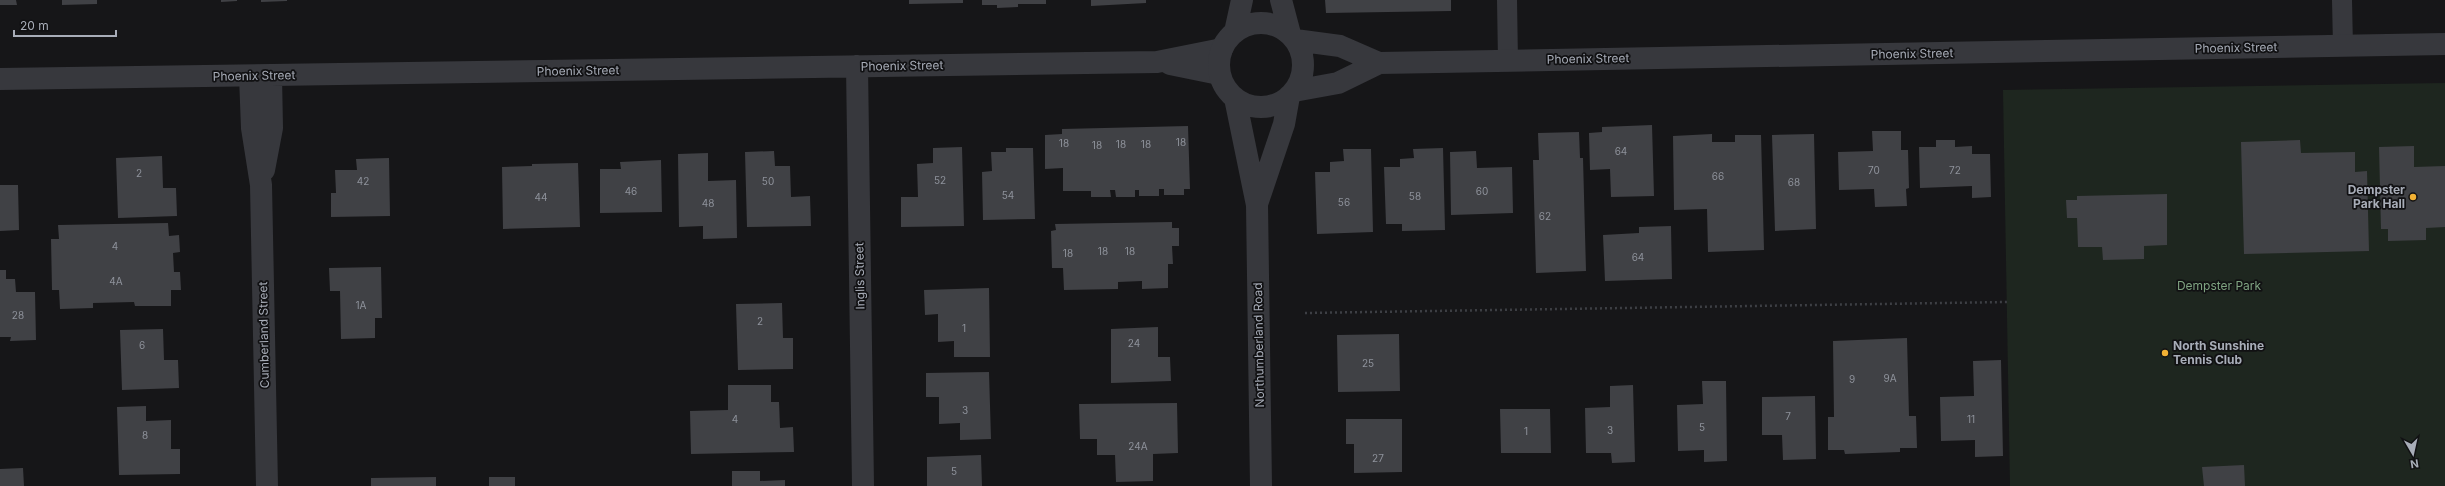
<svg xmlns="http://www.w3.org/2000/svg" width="2445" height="486" font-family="Inter,sans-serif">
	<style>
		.green { fill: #1e261f }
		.building { fill: #404145 }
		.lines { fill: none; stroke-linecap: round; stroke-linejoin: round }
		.path { stroke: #3d3f44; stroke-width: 2.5; stroke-dasharray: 2 3; stroke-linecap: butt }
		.service { stroke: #37383d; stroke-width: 20 }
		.minor { stroke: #37383d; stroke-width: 22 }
		.tertiary { stroke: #37383d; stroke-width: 22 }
		.poi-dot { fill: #f2b134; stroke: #111113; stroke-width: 1.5 }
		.labels { text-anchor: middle; stroke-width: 3.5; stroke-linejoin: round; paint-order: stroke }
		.number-label { font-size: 10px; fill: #8e929b }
		.street-label { font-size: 12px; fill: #a8adb8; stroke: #111113 }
		.poi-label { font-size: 12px; font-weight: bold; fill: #a8adb8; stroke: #111113; text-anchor: end }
		.park-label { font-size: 12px; fill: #7fa381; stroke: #111113 }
	</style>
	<rect width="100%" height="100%" fill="#161618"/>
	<path class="green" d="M2445,83V486H2010L2003,90Z"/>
	<path class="building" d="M0,0H16L17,5H0Z
		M62,0H97V4L62,5Z
		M221,0H237V1L221,2Z
		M261,0H287V1L261,2Z
		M909,0H963V3L909,4Z
		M982,0H1046V4H1018V7L997,8V5H982Z
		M1091,0H1146V3L1091,6Z
		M1325,0H1451V11L1326,13Z
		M1652,125L1654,196L1611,197L1610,169L1590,170L1589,133L1602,132V127Z
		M1188,126L1190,189H1184V195H1164V189H1159V196H1139V190H1135V197H1116L1115,190H1110L1111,197H1091V191H1063V168L1045,169V135L1062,134V129Z
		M1872,131H1901V150H1908L1909,188L1906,189L1907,206L1875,207L1874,189L1839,190L1838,152L1873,151Z
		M1579,132L1580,158H1583L1586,271L1536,273L1533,160H1539L1538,133Z
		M1712,134V142H1735V135H1761L1764,250L1708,252L1707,209L1674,210L1673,136Z
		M1814,134L1816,229L1775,231L1772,135Z
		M1936,140H1955V147L1972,146V154H1990L1991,197L1972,198V186L1920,188L1919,147H1936Z
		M2300,140L2301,153L2355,152V172L2367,171L2369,251L2244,254L2241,142Z
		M2414,146V167L2445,166V227L2426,228V240L2388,241V229H2381L2379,147Z
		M962,147L964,226L901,227V197H918L917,164L933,163V148Z
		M1006,148H1033L1035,219L983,220L982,172L992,171L991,152H1006Z
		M1443,148L1445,230L1402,231V224H1386L1384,167H1400V159L1414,158L1413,149Z
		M1343,149H1371L1373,232L1317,234L1315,172H1330V162L1344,161Z
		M774,151L775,166H790L791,197L810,196L811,226L747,227L745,152Z
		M1476,151L1477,168L1512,167L1513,213L1451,215L1450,152Z
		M708,153V181L736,180L737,238L703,239V226L679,227L678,154Z
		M162,156L163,188H176L177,216L118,218L116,158Z
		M389,158L390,216L331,217V193H336L335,170H357L356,159Z
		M661,160L662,212L600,213V169H621L620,162Z
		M578,163L580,227L503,229L502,167L532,166V164Z
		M0,185H18L19,230L0,231Z
		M2167,194V245L2144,246V259L2103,260L2102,247H2078L2077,218H2067L2066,200H2077V196Z
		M1172,222V228H1179V246H1172L1173,264H1168V288L1142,289V281L1118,282V289L1064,290L1063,268H1052L1051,231L1056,230L1055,224Z
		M168,223L169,236L179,235L180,252L173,253L174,272H180L181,290H171V306H135L134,302L93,303V308L60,309L59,290H52L51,239H59L58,225Z
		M1671,226L1672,279L1605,281L1603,235L1639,233V227Z
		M381,267L382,318H375V338L341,339L340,291H330L329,268Z
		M0,270H6V279H15L16,292H35L36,340L10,341L11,337H0Z
		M989,288L990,357H954V341L938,342V314L925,315L924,290Z
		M782,303L783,338H793V369L738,370L736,304Z
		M1158,327V357H1170L1171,381L1111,383V329Z
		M163,329L164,360H178L179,388L122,390L120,330Z
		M1399,334L1400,391L1338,392L1337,335Z
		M1907,338L1909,416H1916L1917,448H1900V452L1873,453L1845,454L1844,450H1828V417H1834L1833,341Z
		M2001,360L2003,456L1975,457V440L1941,441L1940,397L1974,396L1973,361Z
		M989,372L991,439L960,440V423L939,424V397H926V373Z
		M1702,381H1726L1727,461L1704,462V450L1678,451L1677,405L1703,404Z
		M728,385H771V402H779L780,428L793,427L794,452L691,454L690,411L728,410Z
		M1633,385L1635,462L1612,463L1611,453H1586L1585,408L1610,407V386Z
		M1815,396L1816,459L1783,460L1782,435H1762V397Z
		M1177,403L1178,453L1153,454V481L1116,482L1115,455H1097V439H1080L1079,404Z
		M146,406V421L171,420V449H180V474L119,475L117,407Z
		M1500,409H1550L1551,453H1501Z
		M1346,419H1402V472L1354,473V444H1346Z
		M981,455L982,486H927V457Z
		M2244,465L2245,486H2204L2202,467Z
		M23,468L24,486H0V469Z
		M732,471H760V481L785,480V486H732Z
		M436,477V486H371V478Z
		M489,477H515V486H489Z"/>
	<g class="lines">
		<path class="path" d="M1305,313L2007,302"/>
		<path class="service" d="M1507,0L1508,61
			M2342,0L2343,46"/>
		<path class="minor" d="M1170,64L1219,74
			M857,66L863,486
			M250,76L252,128L261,185L267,486
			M0,79L1157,62L1222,49
			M264,170L272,128L271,76"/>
		<path class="tertiary" d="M1281,0L1290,34
			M1219 65a42 42 0 1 1 84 0a42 42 0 1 1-84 0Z
			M1235,32L1242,0
			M1295,40L1340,46L1379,63
			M1294,91L1338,83L1379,63L2445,44
			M1235,98L1257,205L1261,486
			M1257,204L1284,124L1289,96"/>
	</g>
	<g class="poi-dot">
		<circle cx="2413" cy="197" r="4"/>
		<circle cx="2165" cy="353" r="4"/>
	</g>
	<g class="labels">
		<g class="number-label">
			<text x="1181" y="146">18</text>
			<text x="1064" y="147">18</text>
			<text x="1121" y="148">18</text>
			<text x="1146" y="148">18</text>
			<text x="1097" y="149">18</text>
			<text x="1621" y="155">64</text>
			<text x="1874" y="174">70</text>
			<text x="1955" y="174">72</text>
			<text x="139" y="177">2</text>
			<text x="1718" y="180">66</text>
			<text x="940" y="184">52</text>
			<text x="363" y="185">42</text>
			<text x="768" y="185">50</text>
			<text x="1794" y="186">68</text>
			<text x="631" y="195">46</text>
			<text x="1482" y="195">60</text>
			<text x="1008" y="199">54</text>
			<text x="1415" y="200">58</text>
			<text x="541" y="201">44</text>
			<text x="1344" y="206">56</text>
			<text x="708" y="207">48</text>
			<text x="1545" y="220">62</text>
			<text x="115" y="250">4</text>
			<text x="1103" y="255">18</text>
			<text x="1130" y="255">18</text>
			<text x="1068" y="257">18</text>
			<text x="1638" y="261">64</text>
			<text x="116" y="285">4A</text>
			<text x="361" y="309">1A</text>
			<text x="18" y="319">28</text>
			<text x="760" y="325">2</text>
			<text x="964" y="332">1</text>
			<text x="1134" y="347">24</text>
			<text x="142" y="349">6</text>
			<text x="1368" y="367">25</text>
			<text x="1890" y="382">9A</text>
			<text x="1852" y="383">9</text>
			<text x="965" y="414">3</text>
			<text x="1788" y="420">7</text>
			<text x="735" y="423">4</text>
			<text x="1971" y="423">11</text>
			<text x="1702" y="431">5</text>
			<text x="1610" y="434">3</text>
			<text x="1526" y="435">1</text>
			<text x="145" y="439">8</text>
			<text x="1138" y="450">24A</text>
			<text x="1378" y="462">27</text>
			<text x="954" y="475">5</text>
		</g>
		<g class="street-label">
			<text transform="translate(2236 48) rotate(-1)" y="4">Phoenix Street</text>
			<text transform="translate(1912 54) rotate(-1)" y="4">Phoenix Street</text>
			<text transform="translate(1588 59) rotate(-1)" y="4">Phoenix Street</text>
			<text transform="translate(902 66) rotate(-1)" y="4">Phoenix Street</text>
			<text transform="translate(578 71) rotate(-1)" y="4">Phoenix Street</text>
			<text transform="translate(254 76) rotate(-1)" y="4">Phoenix Street</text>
			<text transform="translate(860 276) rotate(-91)" y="4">Inglis Street</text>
			<text transform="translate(264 335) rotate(-91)" y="4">Cumberland Street</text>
			<text transform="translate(1259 345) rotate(-91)" y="4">Northumberland Road</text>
		</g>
		<g class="poi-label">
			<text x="2405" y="194">Dempster<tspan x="2405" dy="14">Park Hall</tspan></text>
			<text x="2173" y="350" text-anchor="start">North Sunshine<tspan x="2173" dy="14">Tennis Club</tspan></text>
		</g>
		<g class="park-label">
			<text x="2219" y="290">Dempster Park</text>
		</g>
	</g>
	<g transform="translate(2413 454) rotate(171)" stroke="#111113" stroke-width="3" paint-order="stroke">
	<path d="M0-3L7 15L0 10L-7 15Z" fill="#a8adb8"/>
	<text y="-6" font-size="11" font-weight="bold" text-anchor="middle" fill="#a8adb8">N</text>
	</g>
	<path d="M14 30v6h102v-6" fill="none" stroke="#a8adb8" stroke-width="2"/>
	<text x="20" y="30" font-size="12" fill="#a8adb8" stroke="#111113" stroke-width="3" paint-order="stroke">20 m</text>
</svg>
